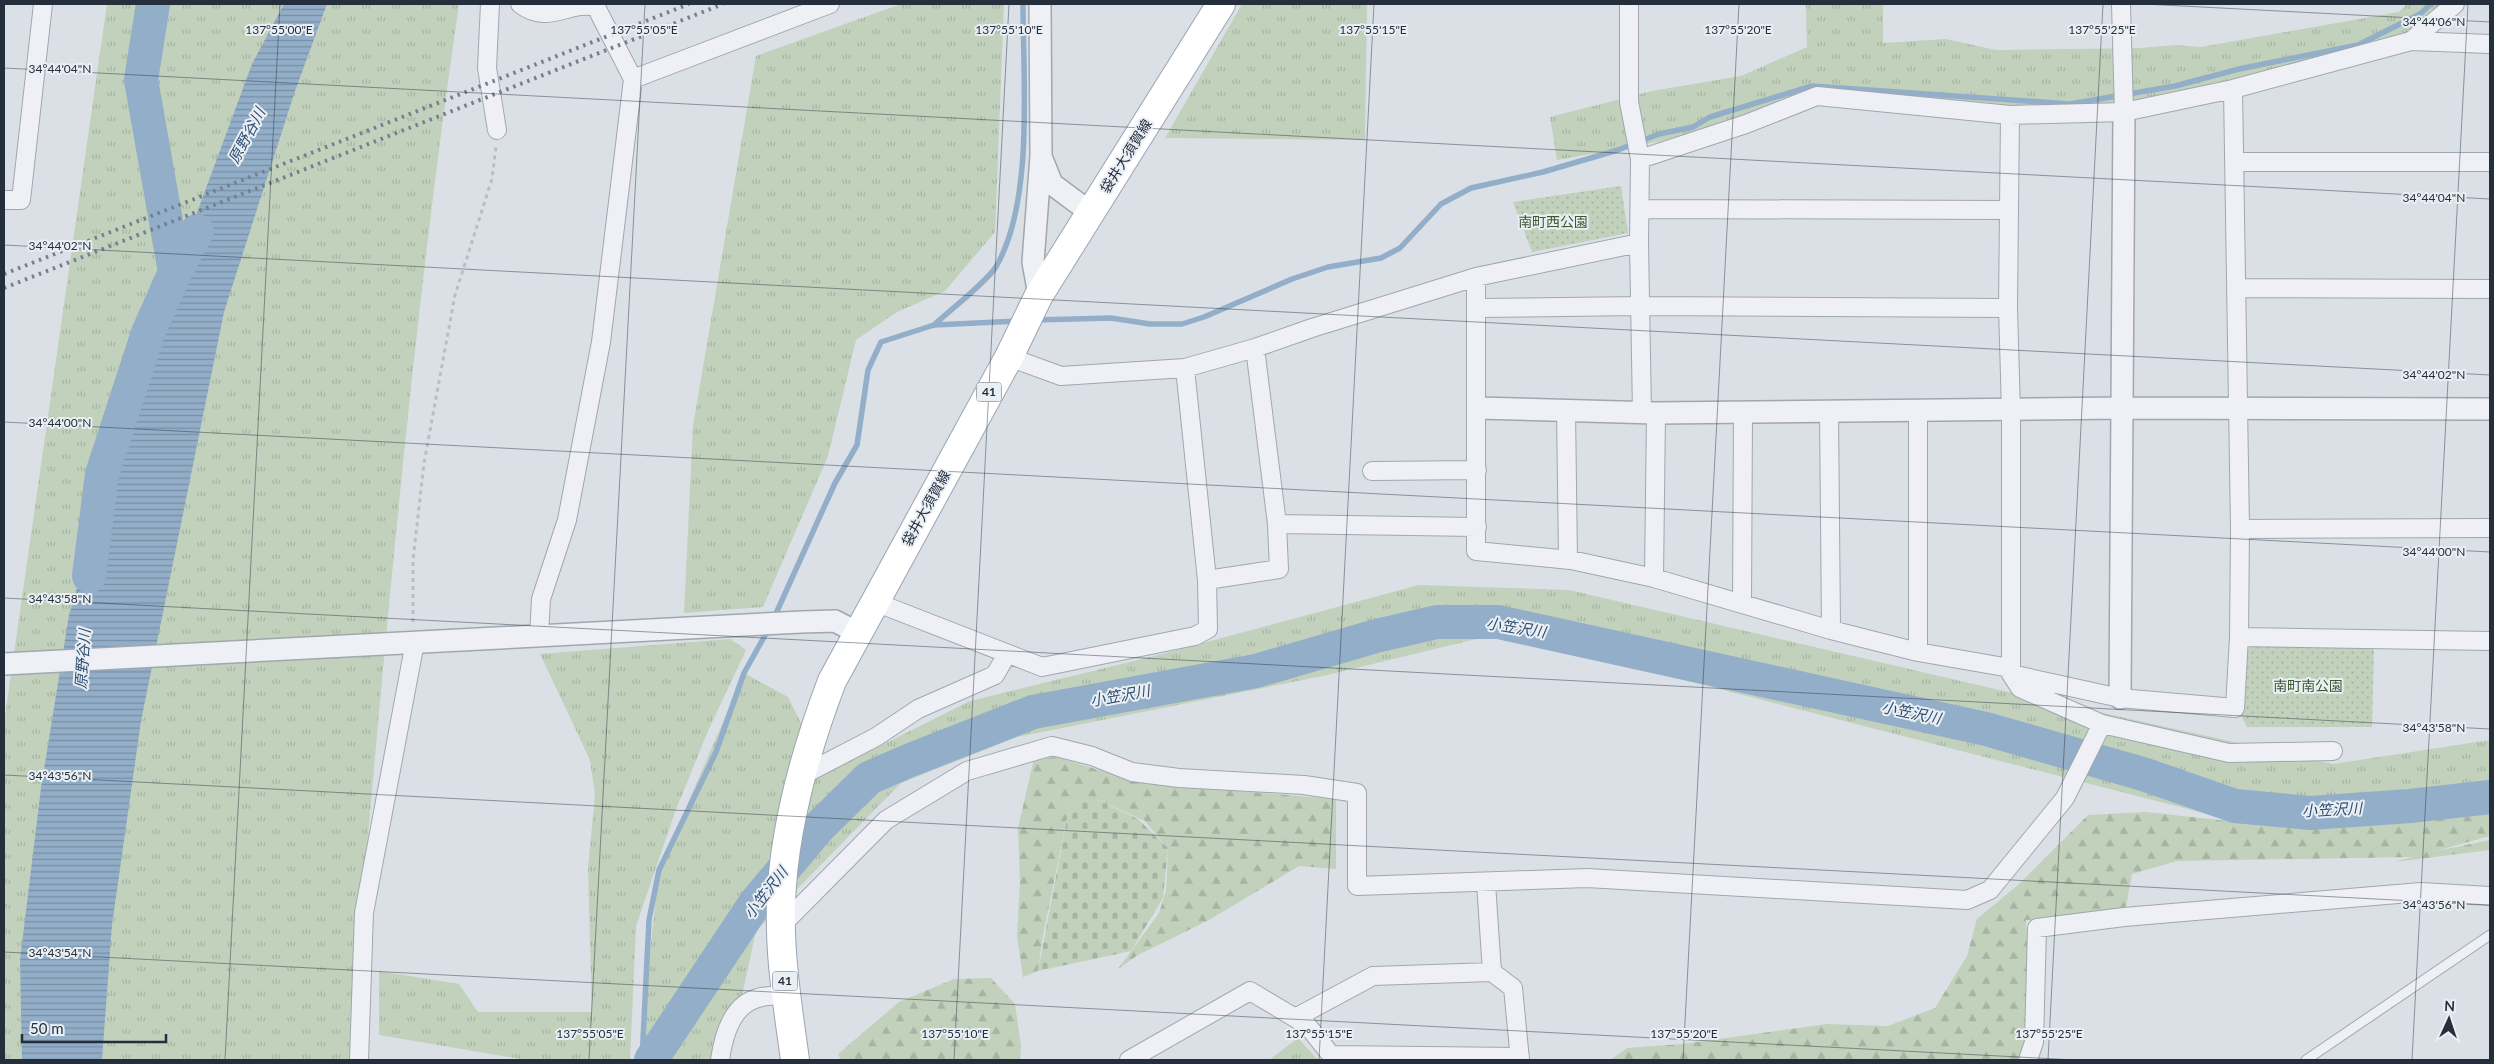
<svg xmlns="http://www.w3.org/2000/svg" width="2494" height="1064" font-family="Lato,'Noto Sans JP',sans-serif">
	<style>
		.grass { fill: url(#grass-tufts) }
		.forest { fill: url(#forest-firs) }
		.cemetery { fill: url(#cemetery-stones) }
		.park { fill: url(#park-dots) }
		.water { fill: url(#water-rules) }
		.lines { fill: none; stroke-linecap: round; stroke-linejoin: round }
		.stream { stroke: #93aec9; stroke-width: 5.5 }
		.river { stroke: #93aec9; stroke-width: 34 }
		.service-casing { stroke: #a0a7b0; stroke-width: 11 }
		.minor-casing { stroke: #a0a7b0; stroke-width: 20 }
		.tertiary-casing { stroke: #a0a7b0; stroke-width: 24 }
		.primary-casing { stroke: #9aa4b3; stroke-width: 30 }
		.path { stroke: #b9bec5; stroke-width: 3; stroke-dasharray: 4 4; stroke-linecap: butt }
		.service { stroke: #eef0f5; stroke-width: 9 }
		.minor { stroke: #eef0f5; stroke-width: 18 }
		.tertiary { stroke: #eef0f5; stroke-width: 21 }
		.primary { stroke: #fff; stroke-width: 28 }
		.rail { stroke: #747f91; stroke-width: 4; stroke-dasharray: 2.5 5; stroke-linecap: butt }
		.ticks { fill: none; stroke: #242e3d; stroke-width: 1; stroke-opacity: 0.45 }
		.labels { text-anchor: middle; stroke-width: 4; stroke-linejoin: round; paint-order: stroke }
		.shield { fill: #eaeff4; stroke: #5f6874; stroke-width: 1 }
		.shield-label { font-size: 12px; font-weight: bold; fill: #242e3d }
		.street-label { font-size: 14px; fill: #242e3d; stroke: #eaeff4 }
		.park-label { font-size: 14px; fill: #395931; stroke: #eaeff4 }
		.water-label { font-size: 15px; font-style: italic; fill: #2d4d73; stroke: #eaeff4 }
		.ticks-label { font-size: 12px; text-anchor: middle; fill: #242e3d; stroke: #eaeff4; stroke-width: 4; stroke-linejoin: round; paint-order: stroke }
	</style>
	<defs>
		<pattern id="grass-tufts" width="24" height="20" patternUnits="userSpaceOnUse" patternTransform="scale(1.25)"><rect width="24" height="20" fill="#c1d1bb"/><path d="M3 7l-1-3M5 7V3M7 7l1-3M15 17l-1-3M17 17v-4M19 17l1-3" fill="none" stroke="#a6b4a2"/></pattern>
		<pattern id="forest-firs" width="22" height="20" patternUnits="userSpaceOnUse" patternTransform="scale(1.25)"><rect width="22" height="20" fill="#c1d1bb"/><path d="M5 1l3.5 6h-7zM16 11l3.5 6h-7z" fill="#a6b4a2"/></pattern>
		<pattern id="cemetery-stones" width="16" height="16" patternUnits="userSpaceOnUse" patternTransform="scale(1.25)"><rect width="16" height="16" fill="#c1d1bb"/><path d="M2 7V4a2 2 0 0 1 4 0v3zM10 15v-3a2 2 0 0 1 4 0v3z" fill="#a6b4a2"/></pattern>
		<pattern id="park-dots" width="8" height="8" patternUnits="userSpaceOnUse" patternTransform="scale(1.25)"><rect width="8" height="8" fill="#c1d1bb"/><path d="M2 2h.1M6 6h.1" fill="none" stroke="#a6b4a2" stroke-width="1.8" stroke-linecap="round"/></pattern>
		<pattern id="water-rules" width="6" height="5" patternUnits="userSpaceOnUse" patternTransform="scale(1.25)"><rect width="6" height="5" fill="#93aec9"/><path d="M0 2.5h6" fill="none" stroke="#788ea4"/></pattern>
	</defs>
	<rect width="100%" height="100%" fill="#dbe0e6"/>
	<path class="grass" d="M107,4H459C410,340 382,678 352,1016L351,1060H4V723Z
		M901,4H1004L995,232L945,291L897,312L856,340L828,456L763,607L684,613L693,426L756,56Z
		M1242,4H1367L1365,140L1165,138Z
		M1806,4H1883V43L1946,39L1996,50L2141,48L2175,45L2201,47L2399,12L2407,4H2454L2411,41L2345,48L2219,92L2124,112L1798,103L1657,142L1557,160L1550,117L1652,91L1741,76L1807,47Z
		M1419,585L1569,590L2008,692L2333,764L2490,740V809L2331,833L2211,815L1501,633L1323,676L1017,737L901,783L756,931L728,1060H645V998L659,870L744,673L788,697L826,773L970,701L1162,654Z
		M730,639L746,650L708,731L675,812L636,926L630,1060H527L379,1035V971L459,984L478,1012H592L588,868L595,795L590,760L540,654Z
		M1298,1038L1318,1060H1269Z"/>
	<path class="forest" d="M1057,757L1141,783L1336,799V869L1299,866L1209,920L1138,955L1118,969L1159,913L1166,890L1168,849L1145,821L1094,798L1070,803L1042,941L1038,971L1023,977L1017,936L1020,882L1018,828L1034,759Z
		M2490,809V836L2432,852L2490,840V850L2394,862L2413,857L2177,861L2132,874L2124,917L2026,920L2034,1042L2022,1060H1610L1627,1048L1683,1044L1827,1024L1888,1026L1935,1008L1967,956L1977,919L2018,885L2088,815L2146,812L2312,830Z
		M991,978L1015,1004L1021,1046L1020,1060H841L838,1054L899,1002L954,979Z"/>
	<path class="cemetery" d="M1094,798L1138,819L1168,848L1163,898L1131,951L1038,971L1070,803Z"/>
	<path class="park" d="M1621,186L1628,233L1532,252L1513,202Z
		M2254,645L2374,646L2372,727H2247L2242,717L2247,650Z"/>
	<path class="water" d="M284,4H327L295,91L224,312L141,721L112,925L102,1060H22L20,960L41,788L69,615L127,419L175,272L252,64Z"/>
	<g class="lines">
		<path class="stream" d="M1035,320L1111,318L1150,324H1182L1204,317L1292,279L1328,267L1381,258L1400,248L1441,204L1471,188L1543,172L1618,150L1659,134L1693,127L1710,117L1812,86L2070,104L2175,86L2239,69L2358,45L2420,14L2431,4
			M934,325C948,312 990,279 997,265C1034,199 1023,79 1023,4
			M773,620L835,483L857,445L868,370L881,342L934,325L1018,321
			M642,1060L649,920L659,870L716,752L744,673L768,630"/>
		<path class="river" d="M153,4L141,80L175,272
			M89,576L102,474L148,333L175,272L197,231
			M651,1060L756,902L820,826L869,778L908,761L1033,712L1256,671L1376,636L1437,622H1498L1986,729L2143,774L2235,806L2310,813L2410,806L2490,797"/>
		<g class="service-casing">
			<path id="service" d="M2306,1060L2490,935"/>
		</g>
		<g class="minor-casing">
			<path id="minor" d="M490,4L487,68L497,130
				M520,4C548,26 569,0 596,7L633,79
				M1629,4V102L1640,159L1639,243L1642,413
				M2121,4L2124,112
				M2411,41L2455,4
				M2010,115L2008,308L2011,411V674L2020,688L2102,724L2229,753L2333,751
				M1640,159L1746,124L1817,96L2010,115L2124,112L2233,89L2411,41L2490,44
				M2236,162H2490
				M4,200H21L43,4
				M1640,209L2009,210
				M1476,277V551L1571,560L1654,578L1831,630L1918,652L2010,668
				M2236,288L2490,289
				M1477,308L1640,306L2008,308
				M1009,357L1061,376L1185,368L1255,348L1312,328L1476,277L1639,243
				M1566,410L1568,560
				M1829,411L1831,630
				M1372,471L1477,470
				M1277,524L1477,527
				M2240,529L2490,528
				M1654,578L1656,413
				M1207,580L1279,569L1277,524L1255,348
				M875,602L1042,667L1195,636L1208,629L1207,580L1185,368
				M1742,604L1743,411
				M539,636L541,599L567,520L601,342L633,79L830,4
				M2239,637L2490,641
				M1918,652V410
				M2011,674L2120,698L2235,708L2239,637L2240,529L2233,89
				M801,776L876,737L918,709L995,675L1007,654
				M1486,883L1492,972L1513,988L1520,1060
				M781,926L886,820L967,771L1052,746L1092,756L1132,772L1179,778L1304,785L1357,793V886L1587,878L1967,900L1990,890L2065,798L2102,724
				M1295,1018L1373,976L1492,972
				M359,1060L364,913L415,642
				M720,1060C723,1039 731,1007 755,999C764,995 776,996 786,995
				M1129,1060L1250,991L1307,1025L1331,1055L1520,1057
				M2028,1060L2034,1042L2037,928L2124,917L2421,892L2490,896"/>
		</g>
		<g class="tertiary-casing">
			<path id="tertiary" d="M1042,159L1052,184L1091,213
				M1039,295L1033,262L1041,156L1040,4
				M1478,408L1656,413L2123,408L2490,409
				M4,664L802,622L835,621L858,633
				M2120,698L2124,112"/>
		</g>
		<g class="primary-casing">
			<path id="primary" d="M795,1060C788,1008 779,955 781,902C784,826 805,752 832,681L1009,357L1039,295L1221,4"/>
		</g>
		<path class="path" d="M413,622V560L424,463L455,295L492,179L496,146"/>
		<use href="#service" class="service"/>
		<use href="#minor" class="minor"/>
		<use href="#tertiary" class="tertiary"/>
		<use href="#primary" class="primary"/>
		<path class="rail" d="M4,274L689,4
			M4,288L723,4"/>
	</g>
	<path class="ticks" d="M2144,4L2490,22M4,68L2490,199M4,245L2490,375M4,422L2490,552M4,598L2490,729M4,775L2490,905M4,952L2076,1060M225,1060L280,4M589,1060L645,4M954,1060L1009,4M1319,1060L1374,4M1683,1060L1739,4M2048,1060L2103,4M2412,1060L2468,4"/>
	<g class="labels">
		<g class="shield">
			<rect x="976.5" y="382.5" width="25" height="19" rx="4"/>
			<rect x="772.5" y="971.5" width="25" height="19" rx="4"/>
		</g>
		<g class="shield-label">
			<text x="989" y="396">41</text>
			<text x="785" y="985">41</text>
		</g>
		<g class="street-label">
			<text transform="translate(1126 156) rotate(-58)" y="5">袋井大須賀線</text>
			<text transform="translate(926 508) rotate(-61)" y="5">袋井大須賀線</text>
		</g>
		<g class="park-label">
			<text x="1553" y="227">南町西公園</text>
			<text x="2308" y="691">南町南公園</text>
		</g>
		<g class="water-label">
			<text transform="translate(247 136) rotate(-62)" y="5">原野谷川</text>
			<text transform="translate(1516 628) rotate(9)" y="5">小笠沢川</text>
			<text transform="translate(83 659) rotate(-86)" y="5">原野谷川</text>
			<text transform="translate(1120 696) rotate(-10)" y="5">小笠沢川</text>
			<text transform="translate(1911 713) rotate(12)" y="5">小笠沢川</text>
			<text transform="translate(2332 810) rotate(-3)" y="5">小笠沢川</text>
			<text transform="translate(766 893) rotate(-52)" y="5">小笠沢川</text>
		</g>
	</g>
	<g class="ticks-label">
		<text x="2434" y="26">34°44'06"N</text>
		<text x="279" y="34">137°55'00"E</text>
		<text x="644" y="34">137°55'05"E</text>
		<text x="1009" y="34">137°55'10"E</text>
		<text x="1373" y="34">137°55'15"E</text>
		<text x="1738" y="34">137°55'20"E</text>
		<text x="2102" y="34">137°55'25"E</text>
		<text x="60" y="73">34°44'04"N</text>
		<text x="2434" y="202">34°44'04"N</text>
		<text x="60" y="250">34°44'02"N</text>
		<text x="2434" y="379">34°44'02"N</text>
		<text x="60" y="427">34°44'00"N</text>
		<text x="2434" y="556">34°44'00"N</text>
		<text x="60" y="603">34°43'58"N</text>
		<text x="2434" y="732">34°43'58"N</text>
		<text x="60" y="780">34°43'56"N</text>
		<text x="2434" y="909">34°43'56"N</text>
		<text x="60" y="957">34°43'54"N</text>
		<text x="590" y="1038">137°55'05"E</text>
		<text x="955" y="1038">137°55'10"E</text>
		<text x="1319" y="1038">137°55'15"E</text>
		<text x="1684" y="1038">137°55'20"E</text>
		<text x="2049" y="1038">137°55'25"E</text>
	</g>
	<rect width="2494" height="1064" fill="none" stroke="#242e3d" stroke-width="10"/>
	<g transform="translate(2449 1019) rotate(3)" stroke="#eaeff4" stroke-width="4" paint-order="stroke">
	<path d="M0-4L9 19L0 12L-9 19Z" fill="#242e3d"/>
	<text y="-8" font-size="14" font-weight="bold" text-anchor="middle" fill="#242e3d">N</text>
	</g>
	<path d="M22 1034v8h144v-8" fill="none" stroke="#242e3d" stroke-width="2.5"/>
	<text x="30" y="1034" font-size="15" fill="#242e3d" stroke="#eaeff4" stroke-width="4" paint-order="stroke">50 m</text>
</svg>
